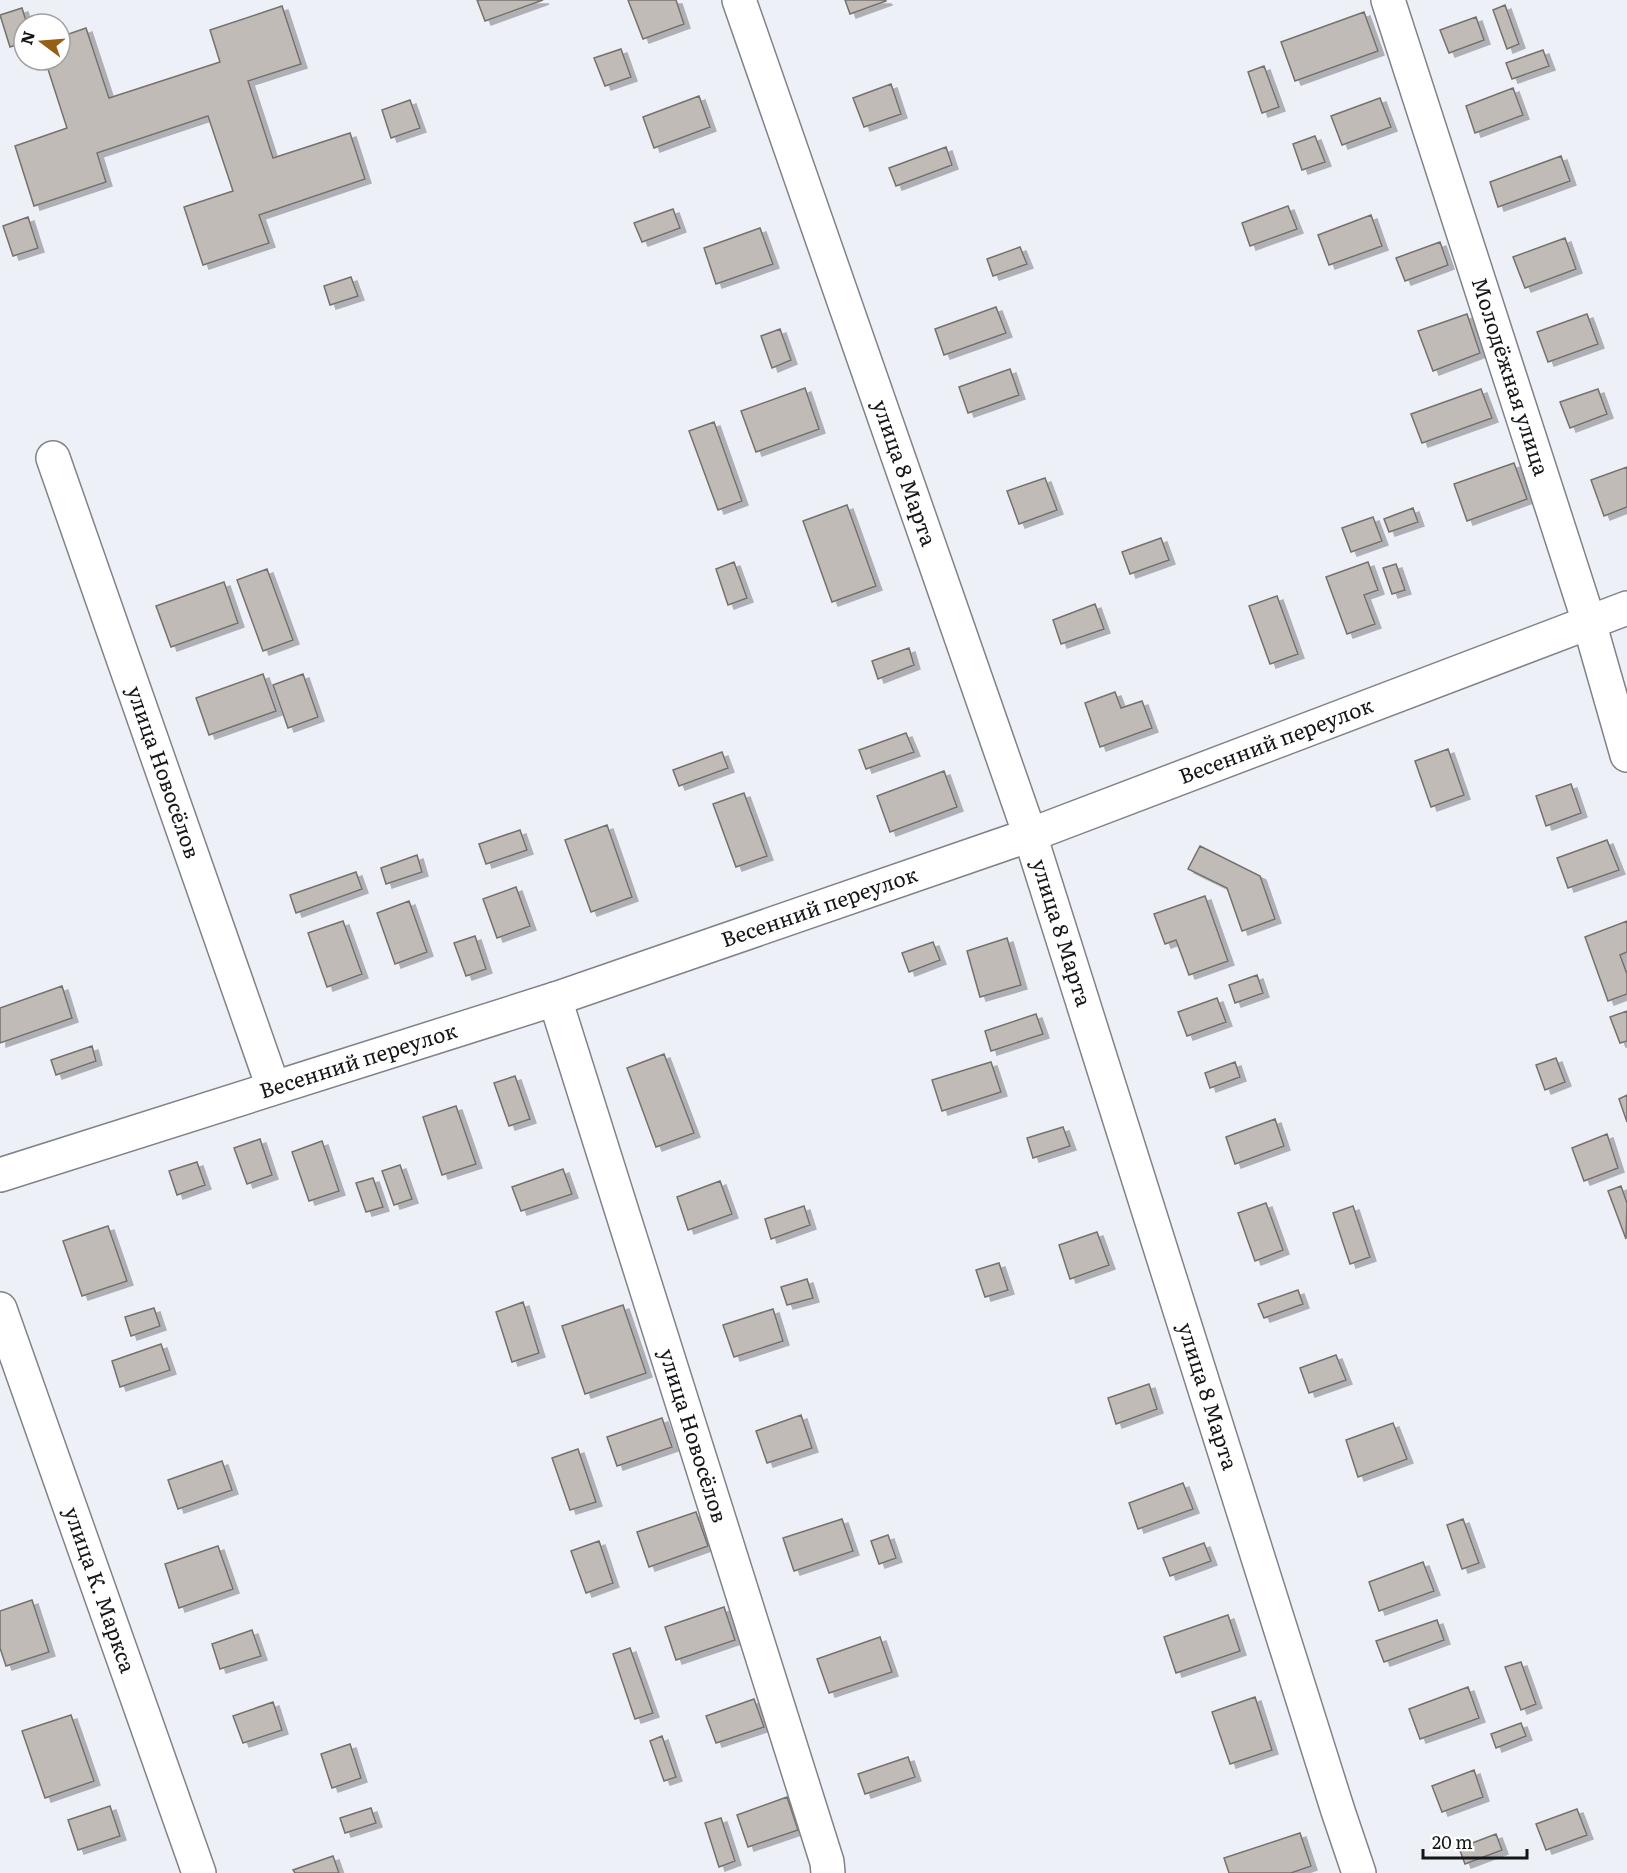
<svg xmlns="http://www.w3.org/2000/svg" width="1627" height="1873" font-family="Literata,serif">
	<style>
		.building { fill: #c0bbb6; stroke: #76716c; stroke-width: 1.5; filter: url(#shadow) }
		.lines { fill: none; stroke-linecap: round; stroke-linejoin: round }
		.minor-casing { stroke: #808389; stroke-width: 36 }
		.minor { stroke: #fff; stroke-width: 33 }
		.labels { text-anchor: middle; stroke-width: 4.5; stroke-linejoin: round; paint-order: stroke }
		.street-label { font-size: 21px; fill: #151618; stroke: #fff }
	</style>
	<defs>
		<filter id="shadow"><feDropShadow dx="6" dy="4" stdDeviation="0" flood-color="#0004"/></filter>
	</defs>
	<rect width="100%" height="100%" fill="#edf0f7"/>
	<path class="building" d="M477,0H543L485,21Z
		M628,0H676L684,24L643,39Z
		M845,0H885L886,1L850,14Z
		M1505,5L1519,44L1507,49L1493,10Z
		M282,6L301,64L248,81L273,158L350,133L365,179L259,215L269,243L203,265L184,207L233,191L208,116L97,153L106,182L34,206L15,146L67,128L45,60H60V37L86,28L109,98L220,62L210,30Z
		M22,8L27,24H24V42L10,47L0,15Z
		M1364,12L1378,51L1295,81L1281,42Z
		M1476,17L1484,40L1449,53L1440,30Z
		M621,49L631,77L605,86L594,58Z
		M1543,50L1549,66L1512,79L1506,63Z
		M1264,66L1279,107L1262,113L1248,72Z
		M891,84L901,114L864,127L853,98Z
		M1513,88L1523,115L1475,133L1466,106Z
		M699,96L710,127L654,148L643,117Z
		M1380,98L1391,127L1342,145L1331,116Z
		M410,100L420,128L391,138L382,110Z
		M1315,136L1325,162L1302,170L1293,144Z
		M946,147L952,165L896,186L889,168Z
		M1561,156L1570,181L1498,207L1490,182Z
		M1288,206L1297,229L1250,246L1242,223Z
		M673,209L680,228L642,242L634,223Z
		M1371,215L1382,246L1329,265L1318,235Z
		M28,217L38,248L13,256L3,226Z
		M760,228L773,264L716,284L704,248Z
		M1565,238L1576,269L1525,288L1513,257Z
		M1440,242L1448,265L1405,281L1396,258Z
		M1020,247L1027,264L993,276L987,259Z
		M351,277L358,296L330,305L324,286Z
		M996,307L1006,333L944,355L935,329Z
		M1467,314L1480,353L1433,371L1418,331Z
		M1587,314L1598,344L1548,362L1537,332Z
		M780,329L791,360L772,368L761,336Z
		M1010,369L1019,395L968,413L959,387Z
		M805,388L819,429L756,452L741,411Z
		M1481,389L1492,418L1422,443L1411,414Z
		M1598,389L1607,414L1570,428L1560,402Z
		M714,422L742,501L718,510L689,431Z
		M1514,463L1527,499L1467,521L1454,484Z
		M1627,467V507L1604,516L1591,480Z
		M1045,478L1057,510L1019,524L1007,491Z
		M847,505L876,586L832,602L803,521Z
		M1413,508L1418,522L1389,532L1384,519Z
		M1373,517L1382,541L1351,552L1342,528Z
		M1161,538L1169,560L1130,574L1122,552Z
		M734,562L747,598L728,605L716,569Z
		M1368,562L1378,590L1364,595L1375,624L1347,634L1326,577Z
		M1396,564L1405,590L1392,594L1383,568Z
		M267,569L293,640L263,651L237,580Z
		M224,582L238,623L171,647L156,606Z
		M1277,596L1298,654L1270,664L1249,606Z
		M1095,604L1104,629L1061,644L1053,620Z
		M909,648L914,665L878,679L872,661Z
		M263,674L276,711L209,735L196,698Z
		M303,674L318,717L288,728L273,685Z
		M1115,692L1121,708L1142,701L1152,728L1100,747L1085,703Z
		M906,733L914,752L866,769L859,750Z
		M1448,749L1464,795L1431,807L1415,761Z
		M722,752L728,768L679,786L673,770Z
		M944,771L957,807L890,832L877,796Z
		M1571,784L1581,813L1546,826L1536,796Z
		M744,793L767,856L736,867L713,804Z
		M607,825L632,897L591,912L565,840Z
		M520,830L527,850L486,864L479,844Z
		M1607,840L1619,870L1568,888L1557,858Z
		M1200,846L1260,876L1275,919L1242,931L1227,888L1188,869Z
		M417,855L422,872L386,884L381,868Z
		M356,872L362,889L296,913L290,895Z
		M516,887L530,926L497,938L483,899Z
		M1205,896L1228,961L1189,975L1176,940L1165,944L1154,914Z
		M409,901L427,952L395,964L377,913Z
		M343,921L362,974L327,987L308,933Z
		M1627,921V952L1620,955L1627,974V994L1608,1001L1585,937Z
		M475,936L486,969L466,976L454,943Z
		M1007,938L1021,985L980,997L967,951Z
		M933,942L940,960L909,972L902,953Z
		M1257,975L1263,993L1235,1003L1229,985Z
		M62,986L72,1018L0,1043V1008Z
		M1217,998L1226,1022L1187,1036L1178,1012Z
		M1627,1011V1041L1620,1043L1610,1017Z
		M1036,1014L1043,1034L991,1051L985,1031Z
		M92,1046L96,1061L56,1075L51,1060Z
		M664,1054L694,1133L656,1147L627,1068Z
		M1556,1058L1565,1082L1545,1090L1536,1065Z
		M991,1062L1001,1092L942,1111L932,1080Z
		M1235,1062L1240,1077L1210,1088L1205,1073Z
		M515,1076L530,1119L509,1126L494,1083Z
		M1627,1095V1122L1619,1099Z
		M456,1106L476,1164L442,1175L423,1117Z
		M1275,1119L1284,1146L1235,1164L1226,1137Z
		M1063,1127L1070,1146L1033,1158L1027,1138Z
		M1607,1134L1618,1168L1584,1181L1572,1148Z
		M260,1139L272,1175L247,1184L234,1148Z
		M322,1141L339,1191L309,1201L292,1152Z
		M197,1162L205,1185L177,1195L169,1171Z
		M400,1165L412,1199L394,1205L382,1171Z
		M563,1169L572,1194L521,1211L512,1187Z
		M373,1178L383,1207L366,1212L356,1183Z
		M720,1181L732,1214L688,1230L677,1197Z
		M1621,1186L1627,1203L1626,1239L1608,1191Z
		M1266,1203L1283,1250L1255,1261L1238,1213Z
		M804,1206L810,1225L771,1239L765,1219Z
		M1353,1206L1370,1257L1350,1264L1333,1213Z
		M108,1226L127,1281L82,1296L63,1241Z
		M1097,1232L1109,1265L1070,1279L1059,1245Z
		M999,1263L1008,1290L985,1297L976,1270Z
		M807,1279L813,1298L787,1305L781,1287Z
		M1298,1290L1303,1304L1264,1318L1258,1304Z
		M523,1302L539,1353L512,1362L496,1312Z
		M623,1305L646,1373L585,1394L562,1326Z
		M154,1308L160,1326L131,1336L125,1317Z
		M773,1309L783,1341L734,1357L723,1325Z
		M161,1344L170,1370L120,1387L112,1361Z
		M1336,1355L1346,1380L1309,1393L1300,1368Z
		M1149,1384L1157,1409L1116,1424L1108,1398Z
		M801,1415L812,1448L767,1463L756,1431Z
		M662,1418L672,1447L617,1466L607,1437Z
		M1393,1423L1407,1459L1358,1477L1346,1440Z
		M578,1449L596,1502L570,1510L552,1458Z
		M222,1461L232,1490L178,1509L168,1480Z
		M1183,1483L1193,1509L1138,1529L1129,1503Z
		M696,1512L708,1546L649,1567L637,1532Z
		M842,1519L853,1551L794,1571L783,1538Z
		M1463,1519L1479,1563L1462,1569L1447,1525Z
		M888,1535L896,1558L879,1564L871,1541Z
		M599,1541L613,1583L586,1593L571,1551Z
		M1204,1543L1211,1561L1170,1576L1163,1558Z
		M218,1546L233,1589L179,1608L165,1564Z
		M1423,1562L1434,1591L1379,1611L1369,1582Z
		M32,1600L49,1652L6,1666L0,1648V1611Z
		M724,1607L735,1640L676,1660L665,1627Z
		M1228,1615L1240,1651L1176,1673L1164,1637Z
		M1437,1620L1444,1640L1384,1662L1376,1641Z
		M252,1630L261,1656L220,1669L212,1644Z
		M880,1637L892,1672L829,1693L817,1659Z
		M630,1648L653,1713L635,1719L613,1654Z
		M1521,1662L1536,1704L1521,1710L1505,1667Z
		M1468,1687L1479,1718L1420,1739L1409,1709Z
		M1255,1697L1272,1750L1230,1764L1212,1712Z
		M754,1699L764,1727L716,1743L706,1716Z
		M273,1702L282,1730L243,1743L233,1716Z
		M71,1715L94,1781L45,1798L22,1731Z
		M1521,1723L1526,1736L1496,1748L1491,1734Z
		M662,1736L676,1777L664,1781L650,1741Z
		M350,1744L361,1778L332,1788L321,1754Z
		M908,1757L915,1777L865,1794L858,1774Z
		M1474,1770L1483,1797L1442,1812L1432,1786Z
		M787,1797L798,1830L748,1847L737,1815Z
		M110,1806L120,1836L78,1850L68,1820Z
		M371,1808L376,1823L345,1833L340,1818Z
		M1577,1809L1587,1835L1546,1850L1536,1824Z
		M721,1818L735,1861L719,1867L705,1823Z
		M1300,1833L1311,1866L1291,1873H1229L1224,1858Z
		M1496,1834L1502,1850L1465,1864L1459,1848Z
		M333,1856L339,1873H295L293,1870Z"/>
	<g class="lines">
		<g class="minor-casing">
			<g id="minor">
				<path id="s1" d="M739,0L1030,835L1338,1811L1359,1873"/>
				<path id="s2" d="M1388,0L1589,622L1627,755"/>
				<path id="s3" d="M53,458L273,1087"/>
				<path id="s4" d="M555,999L827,1862L828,1873"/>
				<path id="s5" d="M0,1175L555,999L1030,835L1627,608"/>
				<path id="s6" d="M0,1309L199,1873"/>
			</g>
		</g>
		<use href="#minor" class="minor"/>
	</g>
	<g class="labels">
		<g class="street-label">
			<text dy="7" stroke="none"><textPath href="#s2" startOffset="396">Молодёжная улица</textPath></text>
			<text dy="7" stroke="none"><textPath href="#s1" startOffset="501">улица 8 Марта</textPath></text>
			<text dy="7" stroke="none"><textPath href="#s5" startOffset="1348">Весенний переулок</textPath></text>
			<text dy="7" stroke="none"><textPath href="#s3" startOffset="333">улица Новосёлов</textPath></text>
			<text dy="7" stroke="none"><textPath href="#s5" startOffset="862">Весенний переулок</textPath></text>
			<text dy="7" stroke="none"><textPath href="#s1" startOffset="987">улица 8 Марта</textPath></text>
			<text dy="7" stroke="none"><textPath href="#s5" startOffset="376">Весенний переулок</textPath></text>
			<text dy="7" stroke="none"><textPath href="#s1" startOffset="1473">улица 8 Марта</textPath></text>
			<text dy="7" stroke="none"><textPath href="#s4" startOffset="458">улица Новосёлов</textPath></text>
			<text dy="7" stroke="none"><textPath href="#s6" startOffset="298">улица К. Маркса</textPath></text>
		</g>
	</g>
	<g transform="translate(42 42) rotate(286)"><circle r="28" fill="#ffffff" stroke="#a1a2a3" stroke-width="1.5"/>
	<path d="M0-4.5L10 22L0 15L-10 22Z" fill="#965f18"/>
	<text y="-9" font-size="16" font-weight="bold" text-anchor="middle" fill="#151618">N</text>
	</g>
	<path d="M1423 1849v9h104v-9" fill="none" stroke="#151618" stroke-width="3"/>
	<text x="1432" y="1849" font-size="18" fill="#151618" stroke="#ffffff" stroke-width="4.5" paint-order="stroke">20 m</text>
</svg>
